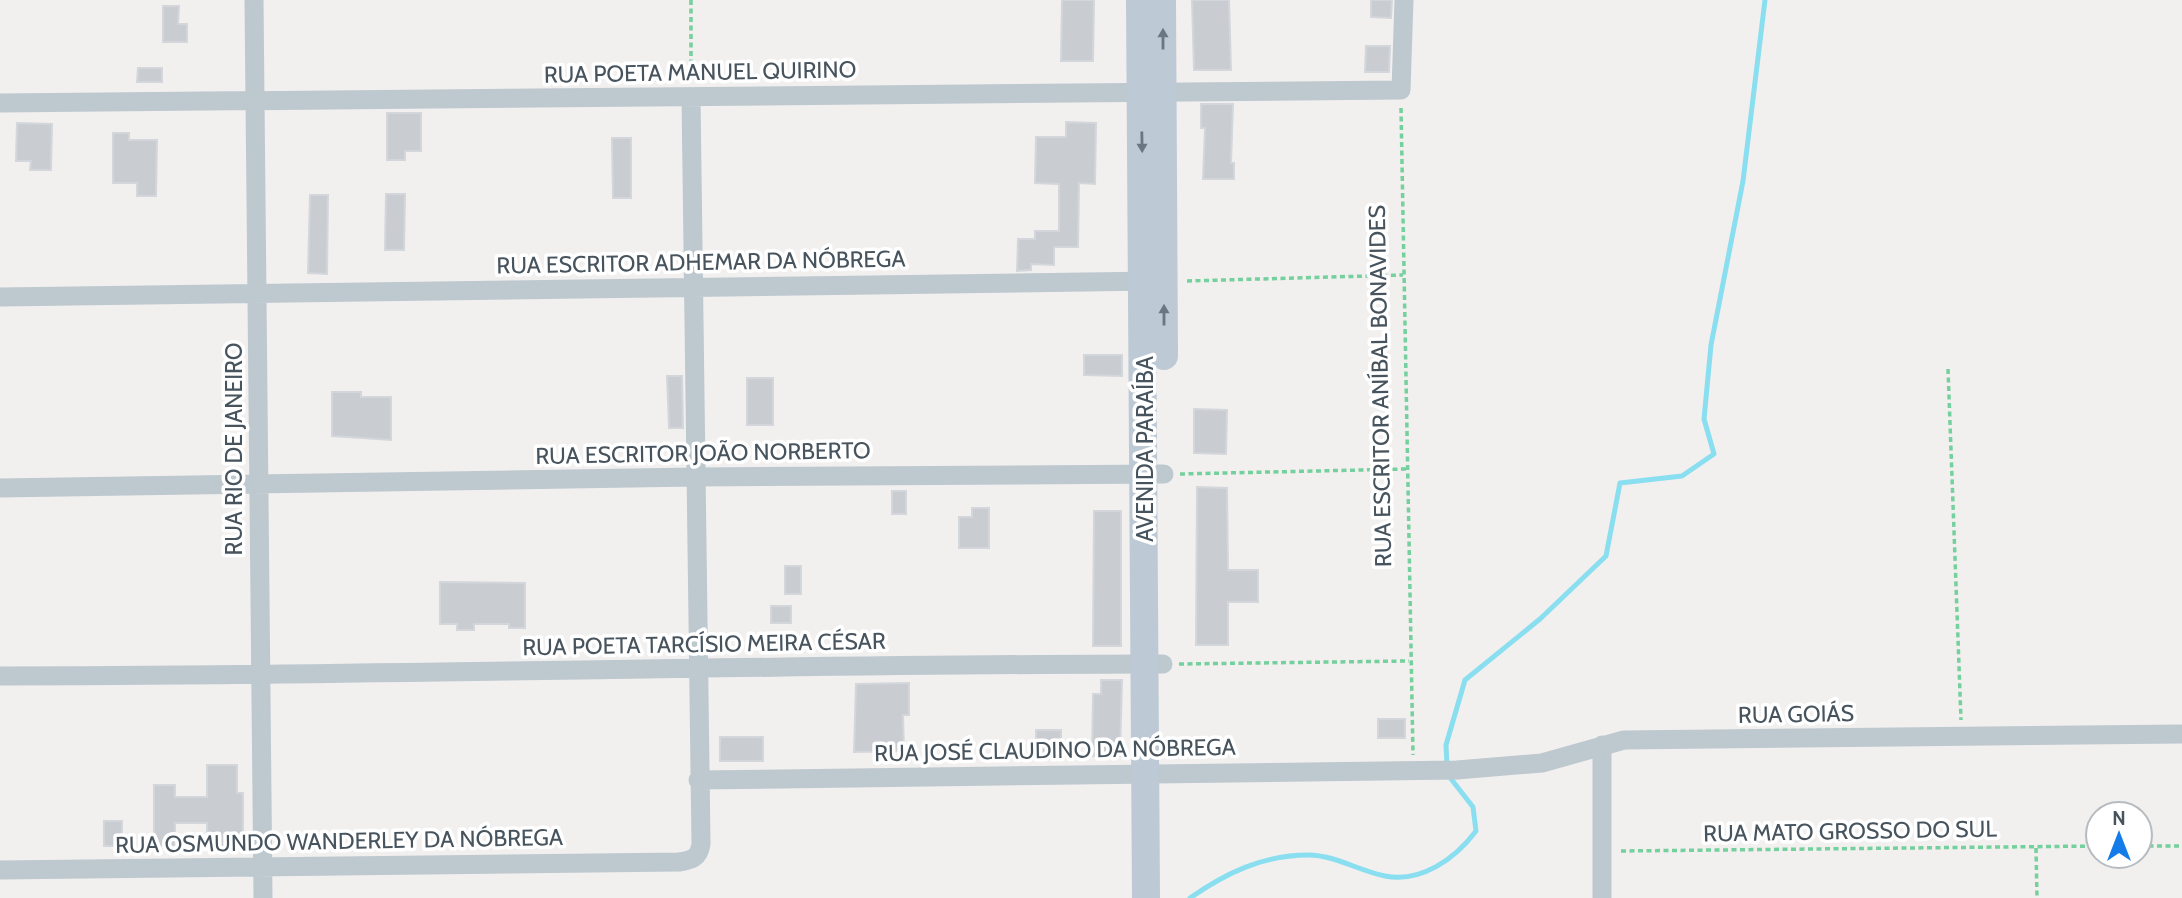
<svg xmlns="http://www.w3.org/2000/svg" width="2182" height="898" font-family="Cabin,sans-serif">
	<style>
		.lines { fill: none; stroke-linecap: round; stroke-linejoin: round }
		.stream { stroke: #89dfef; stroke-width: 5 }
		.building { fill: #c9cdd2; stroke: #d3d6db; stroke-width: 2 }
		.path { stroke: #74d09d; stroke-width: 3.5; stroke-dasharray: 5 3.5; stroke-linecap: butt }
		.street { stroke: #bdc8cf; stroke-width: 19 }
		.secondary { stroke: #bdc9d4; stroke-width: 28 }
		.oneway { fill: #6a7781 }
		.labels { text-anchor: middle; stroke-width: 7; stroke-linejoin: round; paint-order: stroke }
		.street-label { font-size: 23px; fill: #47545e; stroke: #fff }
	</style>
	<rect width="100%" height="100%" fill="#f2efef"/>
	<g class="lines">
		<path class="stream" d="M1447,765L1446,745L1465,680L1540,619L1606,556L1620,483L1682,476L1714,454L1704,419L1711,345L1743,181L1765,0
			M1190,898C1226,873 1263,855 1308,855C1335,855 1359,871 1385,876C1421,883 1455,859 1476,831L1473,807L1448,775"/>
	</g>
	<path class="building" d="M1062,0H1094L1093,61H1061Z
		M1192,0H1229L1231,70H1194Z
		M1371,0H1392L1391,18L1371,17Z
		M163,6H179L178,24H187V42H163Z
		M1366,46H1390L1389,72H1365Z
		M138,68H162V82H137Z
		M1201,104H1233L1231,163H1234V179H1203L1205,128H1201Z
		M387,113H421V151H405V160H387Z
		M1066,122L1096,123L1095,184L1079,183L1078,247H1054V265L1031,264V270L1017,271L1018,239H1035V231H1059V184L1035,183L1036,137H1066Z
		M17,123L52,124L51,170H30L31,161H16Z
		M113,133H129V140H157L156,196H137V183H113Z
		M612,138H631V198H613Z
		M386,194H405L404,250H385Z
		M310,195H328L327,274L308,273Z
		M1084,355H1122V376L1084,375Z
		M667,376H682L683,428H669Z
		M747,378H773V425H747Z
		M332,392H361V397H391V440L332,436Z
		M1194,409L1227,410L1226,454L1194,453Z
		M1197,487L1227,488L1228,570H1258V602H1228V645H1196Z
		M892,491H906V514H892Z
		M972,508H989V548H959V517H972Z
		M1094,511H1121V646H1093Z
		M785,566H801V594H785Z
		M440,582L525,583V628H509V624H474V630H457V624H440Z
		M771,606H791V623H771Z
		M1101,680H1122L1120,756H1092L1093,694H1101Z
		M909,683V715H903L904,751L854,752L856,684Z
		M1378,719H1405V738H1378Z
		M1036,730H1061V759H1036Z
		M720,737H763V761H720Z
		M207,765H237V793H243V835H232V848H207V823H175V846H154V785H175V797H207Z
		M104,821H122V846H104Z"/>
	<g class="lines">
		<path class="path" d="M691,0V78
			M1401,108L1413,755
			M1187,281L1403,275
			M1948,369L1961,720
			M1180,474L1406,469
			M1179,664L1409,661
			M2140,846H2182
			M2036,848L2037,898
			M1621,851L2098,846"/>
		<path class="street" d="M254,0L263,898
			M0,103L1401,90L1404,0
			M0,297L1154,281
			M0,488L695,477L1164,474
			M0,676C388,676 775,664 1163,664
			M698,780L1457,770L1542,763L1624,740L2182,734
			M0,870L679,862C692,860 699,858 701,844L691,97
			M1602,898V745"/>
		<path class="secondary" d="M1140,0L1146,898
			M1162,0L1164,356"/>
	</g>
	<defs><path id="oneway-solid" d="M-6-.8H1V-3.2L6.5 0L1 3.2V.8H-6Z" transform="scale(1.75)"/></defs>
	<g class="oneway">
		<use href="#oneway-solid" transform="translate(1163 39) rotate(-90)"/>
		<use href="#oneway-solid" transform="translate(1142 142) rotate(89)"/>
		<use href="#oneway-solid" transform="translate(1164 315) rotate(-90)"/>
	</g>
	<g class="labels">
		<g class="street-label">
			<text transform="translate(700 72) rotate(-1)" y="8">RUA POETA MANUEL QUIRINO</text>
			<text transform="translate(701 262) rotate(-1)" y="8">RUA ESCRITOR ADHEMAR DA NÓBREGA</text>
			<text transform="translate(1380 386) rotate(-91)" y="8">RUA ESCRITOR ANÍBAL BONAVIDES</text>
			<text transform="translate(234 449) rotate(-90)" y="8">RUA RIO DE JANEIRO</text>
			<text transform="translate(1145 449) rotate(-90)" y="8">AVENIDA PARAÍBA</text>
			<text transform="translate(703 453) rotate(-1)" y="8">RUA ESCRITOR JOÃO NORBERTO</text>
			<text transform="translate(704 644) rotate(-1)" y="8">RUA POETA TARCÍSIO MEIRA CÉSAR</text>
			<text transform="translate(1796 714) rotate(-1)" y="8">RUA GOIÁS</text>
			<text transform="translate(1055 750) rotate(-1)" y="8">RUA JOSÉ CLAUDINO DA NÓBREGA</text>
			<text transform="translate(1850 831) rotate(-1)" y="8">RUA MATO GROSSO DO SUL</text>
			<text transform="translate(339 841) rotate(-1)" y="8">RUA OSMUNDO WANDERLEY DA NÓBREGA</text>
		</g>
	</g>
	<g transform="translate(2119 835)"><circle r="33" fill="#ffffff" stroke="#b5bbbf" stroke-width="2"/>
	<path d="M0-5L12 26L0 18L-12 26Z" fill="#147ce8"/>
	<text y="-10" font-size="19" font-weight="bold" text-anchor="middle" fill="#47545e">N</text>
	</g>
</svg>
